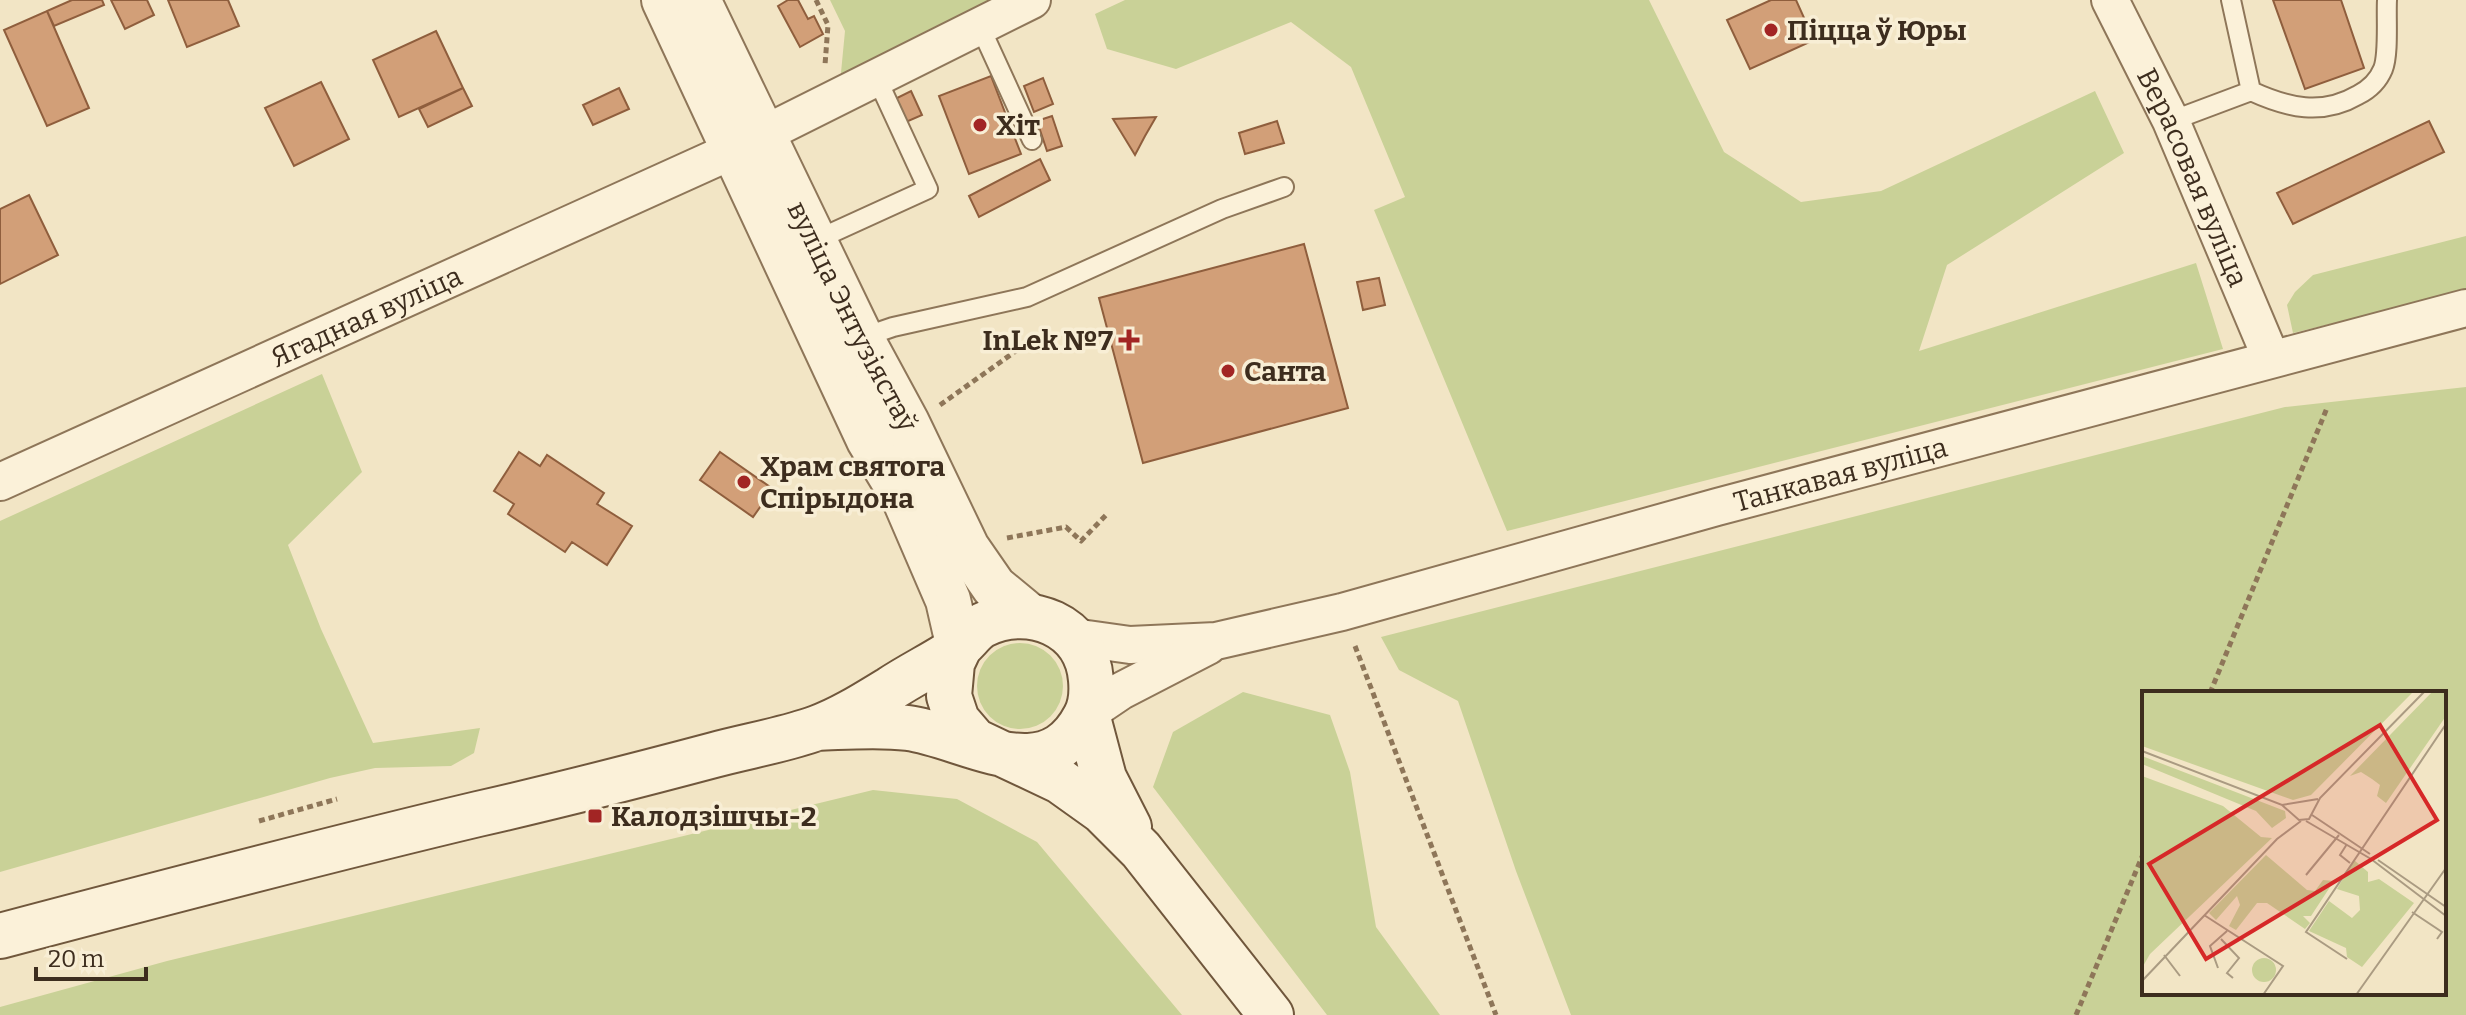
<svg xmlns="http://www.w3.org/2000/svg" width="2466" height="1015" font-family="Bitter,serif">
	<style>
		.green { fill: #c9d197; fill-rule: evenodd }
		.building { fill: #d29f78; stroke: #8f5e3d; stroke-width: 2 }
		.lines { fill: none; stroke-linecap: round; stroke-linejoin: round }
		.service-casing { stroke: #8e7659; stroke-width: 22 }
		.minor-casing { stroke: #8e7659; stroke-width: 40 }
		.tertiary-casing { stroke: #8e7659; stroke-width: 48 }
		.secondary-casing { stroke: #70573c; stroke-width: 48 }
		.path { stroke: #8e7659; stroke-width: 5; stroke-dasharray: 6 4; stroke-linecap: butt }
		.service { stroke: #fbf1d9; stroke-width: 18 }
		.minor { stroke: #fbf1d9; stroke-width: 36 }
		.tertiary { stroke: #fbf1d9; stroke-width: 44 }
		.secondary { stroke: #fbf1d9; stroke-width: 44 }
		.poi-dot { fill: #a22524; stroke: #f8eed5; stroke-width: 3 }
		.labels { text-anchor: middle; stroke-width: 7; stroke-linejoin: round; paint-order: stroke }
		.poi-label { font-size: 28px; font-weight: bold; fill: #3d2d1e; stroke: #f8eed5; text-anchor: start }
		.street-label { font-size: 28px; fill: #3d2d1e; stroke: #f8eed5 }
		.inset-road { fill: none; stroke: #aa9b82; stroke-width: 2 }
		.view { fill: #d62828; fill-opacity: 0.15; stroke: #d62828; stroke-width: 4 }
		.inset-edge { fill: none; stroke: #3d2d1e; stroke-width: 4 }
	</style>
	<rect width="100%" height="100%" fill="#f2e5c5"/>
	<path class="green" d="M830,0H991L840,83L845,31Z
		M1125,0H1649L1724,152L1801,202L1881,191L2095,91L2124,153L1947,265L1919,351L2196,263L2223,349L1507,531L1374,210L1405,197L1351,67L1291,22L1176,69L1107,49L1095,14Z
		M2466,236V291L2293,333L2287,305L2295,292L2313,275Z
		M322,374L362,472L288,545L321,629L373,743L480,728L474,753L451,766L375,768L330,778L0,872V521Z
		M2466,387V1015H1571L1516,871L1458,701L1399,670L1381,637L2285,407ZM2144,693H2444V993H2144Z
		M977 686a43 43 0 1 1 86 0a43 43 0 1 1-86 0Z
		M1243,692L1330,715L1350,772L1376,927L1440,1015H1327L1153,787L1173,732Z
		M873,790L957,799L1037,842L1182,1015H0V1007L167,961Z"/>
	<path class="building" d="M72,0H102L104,5L54,26L47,11Z
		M111,0H147L154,15L125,29Z
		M168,0H228L239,26L187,47Z
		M788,0H798L808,19L814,16L823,34L800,47L778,6Z
		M1771,0H1796L1814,40L1750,69L1727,20Z
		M2273,0H2341L2364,68L2305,89Z
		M47,11L89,108L47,126L4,30Z
		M436,31L463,88L399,117L373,60Z
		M991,76L1021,154L969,174L939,96Z
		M1043,78L1053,104L1034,112L1024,86Z
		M321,82L349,139L294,166L265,108Z
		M463,88L472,106L428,127L419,109Z
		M619,88L629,109L593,125L583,105Z
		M911,91L922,115L906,122L895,99Z
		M1052,116L1062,146L1047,151L1037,121Z
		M1156,117L1145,136L1135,155L1113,119Z
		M1277,121L1284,143L1245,154L1239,133Z
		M2429,121L2444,152L2293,224L2277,193Z
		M1040,159L1050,180L979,217L969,196Z
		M29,195L58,255L0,284V209Z
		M1304,244L1348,408L1143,463L1099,298Z
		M1379,278L1385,305L1363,310L1357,282Z
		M519,452L540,466L547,455L604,493L597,504L632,526L607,565L572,542L565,552L508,514L514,504L494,491Z
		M720,452L773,489L753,517L700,480Z"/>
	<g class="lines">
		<g class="service-casing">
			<path id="service" d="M2231,0L2251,91
				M970,39L983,33L1032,140
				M2171,121L2251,91C2288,108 2322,116 2358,95C2370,89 2378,81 2383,69C2389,54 2386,18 2387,0
				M814,241L928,189L879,83L890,78
				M861,338L893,327L1027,297L1222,209L1284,187"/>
		</g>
		<g class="minor-casing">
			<g id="minor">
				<path id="s1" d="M2110,0L2171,121L2271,358"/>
				<path id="s2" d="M0,482L716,158L1032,0"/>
				<path id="s3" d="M1073,637L1130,645L1216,641L1342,612L1717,507L2466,308"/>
				<path d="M1087,714L1121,691L1208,646"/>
			</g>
		</g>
		<g class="tertiary-casing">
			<g id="tertiary">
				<path d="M664,0L869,440L904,498L948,600L959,648"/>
				<path id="s4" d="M698,0L861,338L907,423L967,548L994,587L1028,615"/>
			</g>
		</g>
		<g class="secondary-casing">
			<path id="secondary" d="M959,648L952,663L949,696L957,720L975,741L1060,781L1102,811L1141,850L1271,1015
				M1087,714L1104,778L1129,827
				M0,936C159,894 318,852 478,814C557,796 635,776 714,755C747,746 784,740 817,728C842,719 867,703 890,689C911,675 934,664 955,650C966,643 972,631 983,625C1029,602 1087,625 1091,680C1092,691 1091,706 1085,717C1045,793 967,736 908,728C878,724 847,727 817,728"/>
		</g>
		<path class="path" d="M816,0L828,25L825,65
			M940,405L1037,336
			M1007,538L1066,527L1081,541L1107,514
			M1355,646L1496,1015
			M2210,693L2327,408
			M259,821L337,799
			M2076,1015L2144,852"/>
		<use href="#service" class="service"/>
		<use href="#minor" class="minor"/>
		<use href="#tertiary" class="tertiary"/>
		<use href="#secondary" class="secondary"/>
	</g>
	<g class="poi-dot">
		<circle cx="1771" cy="30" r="8"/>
		<circle cx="980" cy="125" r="8"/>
		<path d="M1125 328h8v8h8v8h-8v8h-8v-8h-8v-8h8z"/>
		<circle cx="1228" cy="371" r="8"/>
		<circle cx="744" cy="482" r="8"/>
		<rect x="587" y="808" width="16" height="16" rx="4"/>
	</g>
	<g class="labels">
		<g class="poi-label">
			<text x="1787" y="40">Піцца ў Юры</text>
			<text x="996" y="135">Хіт</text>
			<text x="1113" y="350" text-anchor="end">InLek №7</text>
			<text x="1244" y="381">Санта</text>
			<text x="760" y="476">Храм святога<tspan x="760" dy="32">Спірыдона</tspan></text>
			<text x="611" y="826">Калодзішчы-2</text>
		</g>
		<g class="street-label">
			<text dy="10" stroke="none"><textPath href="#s1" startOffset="196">Верасовая вуліца</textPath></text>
			<text dy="10" stroke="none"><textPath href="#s4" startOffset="352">вуліца Энтузіястаў</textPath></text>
			<text dy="10" stroke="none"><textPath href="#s2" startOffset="402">Ягадная вуліца</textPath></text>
			<text dy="10" stroke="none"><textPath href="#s3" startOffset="790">Танкавая вуліца</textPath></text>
		</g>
	</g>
	<g transform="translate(2142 691)">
		<rect width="304" height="304" fill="#f2e5c5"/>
		<path d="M0,0H272L169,104L151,109L0,55ZM291,0H304V25L244,112L235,105L238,94L230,88L219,81L208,85ZM0,65L143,120L144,127L130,137L114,120L0,73ZM0,85L81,115L119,146L130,147L8,263L0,277ZM124,164L165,199L173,200L181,189L192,190L169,225H161L168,232L163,238L125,212H115L94,239L87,235L98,214L95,205L74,229L67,222ZM212,169L226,181V191L237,188L272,212L220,276L205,266L204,257L167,240L187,210L210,227L218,219L217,205L195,198ZM110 279a12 12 0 1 1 24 0a12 12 0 1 1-24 0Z" fill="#c9d197"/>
		<path class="inset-road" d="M0,60L140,114L176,108M140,114L157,129L167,128L178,107L283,0M170,124L228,163M164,130L229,168L304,225M205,153L198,164L208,172M236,169L304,216M164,184L197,144M270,221L300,241L295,248M62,224L141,275L121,304M79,248L97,267L85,282L91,287M22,264L38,285M205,268L164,241L304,33M76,277L68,255L85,240M0,290L135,148L159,130M214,304L304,177"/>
		<path class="view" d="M238,34L295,129L64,268L7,173Z"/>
		<rect width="304" height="304" class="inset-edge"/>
	</g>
	<path d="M36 967v12h110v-12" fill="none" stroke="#3d2d1e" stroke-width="4"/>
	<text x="48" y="967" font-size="24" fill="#3d2d1e" stroke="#f8eed5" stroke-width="6" paint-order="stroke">20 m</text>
</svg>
